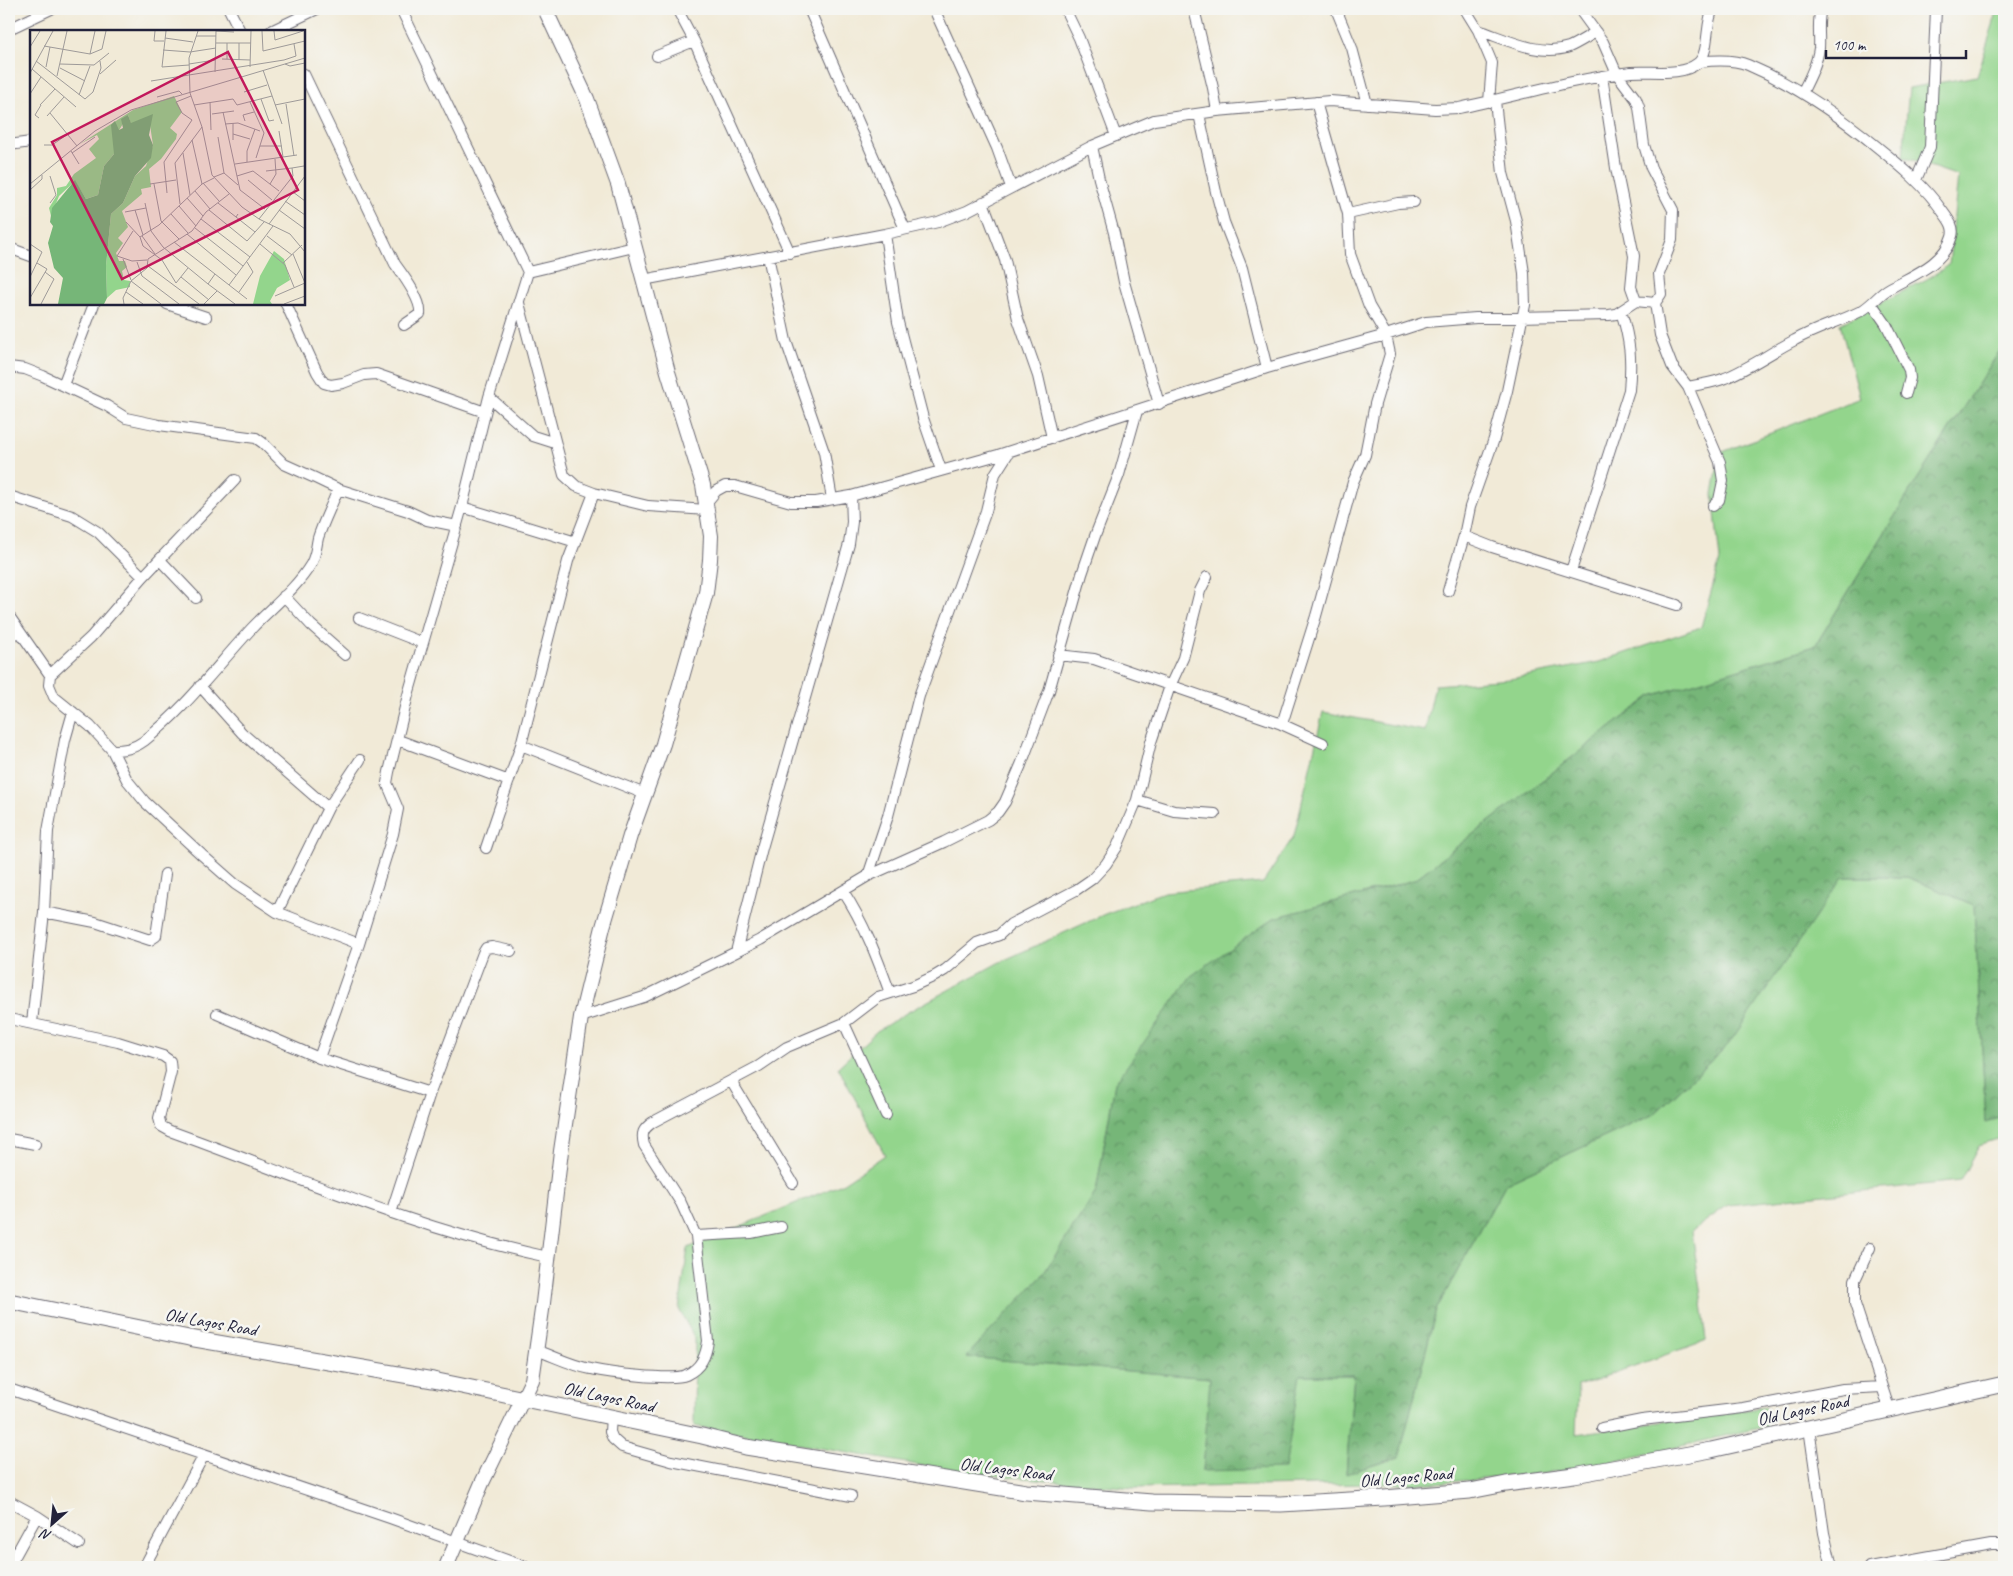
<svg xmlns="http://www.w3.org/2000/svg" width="2013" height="1576" font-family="Caveat,sans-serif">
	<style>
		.green { fill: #93d58c; stroke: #5a7c64 }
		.forest { fill: url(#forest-crowns); stroke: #4c6c5a }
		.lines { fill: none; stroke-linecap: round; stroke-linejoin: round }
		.street-casing { stroke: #6a6872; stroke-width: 12 }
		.secondary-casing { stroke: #6a6872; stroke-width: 16 }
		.primary-casing { stroke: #6a6872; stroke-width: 17 }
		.street { stroke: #fff; stroke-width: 10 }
		.secondary { stroke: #fff; stroke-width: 14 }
		.primary { stroke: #fff; stroke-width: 15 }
		.labels { text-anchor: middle; stroke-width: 5; stroke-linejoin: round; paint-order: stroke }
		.street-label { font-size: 18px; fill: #22223b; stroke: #f6f6f2 }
		.inset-road { fill: none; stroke: #9e9a99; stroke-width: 1 }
		.view { fill: #c2185b; fill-opacity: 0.15; stroke: #c2185b; stroke-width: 2.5 }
		.inset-edge { fill: none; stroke: #22223b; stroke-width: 2.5 }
	</style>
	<defs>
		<pattern id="forest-crowns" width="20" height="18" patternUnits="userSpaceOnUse" patternTransform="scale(1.25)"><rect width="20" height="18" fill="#76b678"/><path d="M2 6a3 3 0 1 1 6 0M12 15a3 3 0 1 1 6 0" fill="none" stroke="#609464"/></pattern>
	</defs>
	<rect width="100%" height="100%" fill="#f6f6f2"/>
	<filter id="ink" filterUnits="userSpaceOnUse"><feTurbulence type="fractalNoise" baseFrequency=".02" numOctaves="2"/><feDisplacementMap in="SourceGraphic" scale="10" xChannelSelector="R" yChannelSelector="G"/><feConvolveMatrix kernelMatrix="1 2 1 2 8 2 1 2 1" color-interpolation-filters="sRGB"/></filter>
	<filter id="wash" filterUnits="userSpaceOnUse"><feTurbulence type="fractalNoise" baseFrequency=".0096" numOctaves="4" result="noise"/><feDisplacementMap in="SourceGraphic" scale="20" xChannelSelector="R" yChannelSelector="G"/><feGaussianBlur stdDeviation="1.12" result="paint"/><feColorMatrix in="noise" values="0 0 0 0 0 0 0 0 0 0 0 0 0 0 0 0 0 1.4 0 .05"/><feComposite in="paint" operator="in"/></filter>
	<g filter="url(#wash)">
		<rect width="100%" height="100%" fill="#f1ead7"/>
		<path class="green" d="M1998,9H2004V344L1917,480L1815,646L1651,696L1414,880L1274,918L1115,1083L1096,1192L1042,1276L967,1357L1211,1378L1203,1471L1300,1375H1354L1346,1473L1399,1457L1436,1310L1506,1183L1654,1114L1728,1045L1842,877H1907L1974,905L1986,1121L2004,1117V1138L1979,1146L1960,1181L1728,1205L1692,1231L1707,1340L1578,1386L1576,1434L1767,1407L1768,1426L1573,1471L1435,1483L1134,1488L958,1472L694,1426L695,1339L679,1309L688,1248L842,1184L885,1155L838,1067L877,1031L908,1012L998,963L1105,914L1164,892L1263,883L1294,836L1323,712L1425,731L1435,685L1510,679L1599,662L1701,627L1720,560L1713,494L1720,453L1860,398L1840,324L1927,279L1949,265L1958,176L1903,157L1909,88L1977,76Z"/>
		<path class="forest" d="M2004,344V1117L1986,1122L1974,905L1907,877H1843L1728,1045L1654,1114L1506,1183L1436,1310L1399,1457L1346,1474L1354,1375H1300L1285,1469L1203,1471L1210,1378L966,1357L1042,1276L1096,1192L1115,1083L1191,976L1274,918L1414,880L1651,696L1815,646L1917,480Z"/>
	</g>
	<g filter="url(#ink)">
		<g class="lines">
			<g class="street-casing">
				<path id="street" d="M229,9L240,31
					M677,9L694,41
					M809,9L905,229
					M934,9L997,148L1011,187
					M1065,9L1079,38L1116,136
					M1194,9L1213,88L1217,111
					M1336,9L1352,48L1367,104
					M1465,9L1478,30L1492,63L1489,102
					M9,29L51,9
					M1478,30C1506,39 1539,57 1569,47C1578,43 1587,37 1596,32
					M271,31L317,9
					M657,56L694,41L790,253
					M304,74L395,264C403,275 422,300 420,314L404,325
					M1602,76L1616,168L1634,256L1631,287L1636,301
					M1802,93C1809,79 1817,64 1819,48C1820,35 1817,22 1821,9
					M1199,114L1216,192L1224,222L1242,268L1267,368
					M9,145L31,142
					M1092,146L1099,179L1114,233L1124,282L1159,404
					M1916,180L1930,147L1936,9
					M983,202L1005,260L1018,319L1038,376L1052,438
					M1348,214L1398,203L1414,202
					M885,234L898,322L923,418L941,470
					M9,248L31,256
					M768,256L786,341L824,452L832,499
					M528,272L634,247
					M643,280L885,234L938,222L967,211L1092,146L1154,120L1217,111L1330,101L1435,109L1459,108C1516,96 1573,79 1631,72C1652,70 1680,77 1698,63C1710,53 1705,23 1713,9
					M519,303L564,475L576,486L594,493
					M1655,303L1660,335L1672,366L1688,387L1720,462L1723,481L1719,500L1713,506
					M167,304L206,317
					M286,304L317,372L324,383L331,385L343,383L364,375L376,374L485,412
					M1872,304L1886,324L1909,370L1910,378L1906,393
					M9,367L25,369L43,376L107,406L126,418L159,425L256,438L263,443L284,464L315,478L338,489L408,511L427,520L457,526
					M63,385L94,304
					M1688,387C1700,384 1714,383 1725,378C1750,368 1771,352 1795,340C1816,328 1839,322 1861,311C1872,305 1879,294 1890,288C1913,275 1944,264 1952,236C1955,227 1948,219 1943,212C1925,186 1901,166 1876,146C1837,114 1795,85 1748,65C1733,59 1716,60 1700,62
					M489,397L533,436L555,443
					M235,480L143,577L91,637L50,675L49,685L54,697L90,726L112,750L127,780L145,802L202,855L235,884L277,912L359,944
					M9,496L72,516L98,532L143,577
					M706,503L716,491L725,486H735L791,502H816L851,496L998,455L1267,368L1386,335L1426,322L1476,318L1609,315L1616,314L1636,301L1655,303L1661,294L1659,274L1672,240L1673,210L1651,168L1644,145L1639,107L1636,99L1617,74L1603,42L1579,9
					M462,507L576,542
					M1464,536L1492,547L1677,605
					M160,560L196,598
					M1571,571L1629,390C1632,359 1630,341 1621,311
					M1448,591L1464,536L1470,507L1494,439L1507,391L1525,305L1524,273L1516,221L1503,173L1495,101
					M284,596L311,625L345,655
					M9,616L50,675
					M359,618L423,643
					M9,637L19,632
					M1058,655L1094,659L1279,723L1323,743
					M200,686L242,733L328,808
					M1282,724L1316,616L1353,482L1365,455L1375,404L1390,354L1386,335L1369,306L1350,254L1348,214L1316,102
					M398,740L509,781
					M521,745L645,794
					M112,750C124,750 133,749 144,741C185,709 217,666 252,628C272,607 296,589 311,564C316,555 316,547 318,538C323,522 332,505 338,489
					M1137,800L1174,811L1215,814
					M486,848L521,745L568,561L594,493L648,506L707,510
					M868,876L888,816L919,696L986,511L995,474L1009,452
					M843,891C864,923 877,957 890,993
					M44,912L95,922L150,940L156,936L165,874
					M277,912L328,808L360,760
					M736,952L762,848L849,544L852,522L851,496
					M217,1014L319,1058L430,1093
					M581,1017L644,997L736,952L760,940L868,876L944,842L988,820L998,812L1005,802L1021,765L1049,691L1082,574L1095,536L1119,475L1137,411
					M9,1019L118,1042L163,1056L170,1061L171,1072L159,1118L161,1126L170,1131C295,1176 418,1230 548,1257
					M32,1023L44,912L48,831L65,740L73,712
					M844,1023L886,1115
					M319,1058L359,944L393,834L398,809L387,783L389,772L408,695L462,507L489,397L528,272L401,9
					M731,1081L793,1183
					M9,1139L35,1144
					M391,1213L430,1093L483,953L486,948L492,947L511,951
					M696,1236L751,1233L781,1227
					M1870,1248L1855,1280V1304L1890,1411
					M536,1350C554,1356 572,1366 591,1369C608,1373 672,1381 686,1375C701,1368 706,1356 708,1341L696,1236L681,1203L644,1145C641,1133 643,1129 653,1122L759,1066L787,1047L844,1023L878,997L913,986L935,976L945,970L977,943L999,935L1011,924L1076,890L1092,879L1106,864L1117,847L1137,800L1151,742L1170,686L1183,658L1200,591L1207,577
					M9,1389L390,1518L526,1567
					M611,1416L610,1432L613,1439L622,1447L671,1461L851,1496
					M1602,1428L1642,1420L1743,1408L1843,1389L1882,1387
					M1809,1428L1824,1533L1832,1567
					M9,1501L37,1516L79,1544
					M9,1567L37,1516
					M144,1567L204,1455
					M1870,1567L1991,1545H2004"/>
			</g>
			<g class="secondary-casing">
				<path id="secondary" d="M446,1567L482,1483L532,1380L543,1303L561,1151L581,1017L603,927L630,836L663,744L706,593L710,560L711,536L703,485L668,372L618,184L587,99L545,9"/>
			</g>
			<g class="primary-casing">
				<path id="primary" d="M9,1301L189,1338L433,1380L702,1436L746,1447L1026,1492L1152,1502L1281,1504L1384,1498L1470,1491L1506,1484L1574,1475L1711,1450L2004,1384"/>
			</g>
			<use href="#street" class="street"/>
			<use href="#secondary" class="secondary"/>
			<use href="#primary" class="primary"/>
		</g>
	</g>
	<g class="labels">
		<g class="street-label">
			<text transform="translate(211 1322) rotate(10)" y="6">Old Lagos Road</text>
			<text transform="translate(609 1397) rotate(12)" y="6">Old Lagos Road</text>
			<text transform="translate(1803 1410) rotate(-12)" y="6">Old Lagos Road</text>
			<text transform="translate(1006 1469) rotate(7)" y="6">Old Lagos Road</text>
			<text transform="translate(1406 1477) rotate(-5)" y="6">Old Lagos Road</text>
		</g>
	</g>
	<g transform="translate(30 30)">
		<rect width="275" height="275" fill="#f1ead7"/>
		<path d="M144,66L152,82L140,98L147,104L146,109L131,129L119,139L121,157L111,159L112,164L92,181L98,197L88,208L93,213L86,223L89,231H95L97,237L92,241L94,250L100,251V257L86,260L77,268L76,236L81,184L93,173L105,146L116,136L123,115L120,95L101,94L98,85L84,109V124L74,136L68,165L56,169L45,151L29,166L21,186L19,178L27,165V158L36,156L44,144L66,128L59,119L69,109L67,105L50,114L103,80ZM244,221L254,229L260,250L247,258L240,271L242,274H223L230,246Z" fill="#93d58c"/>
		<path d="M123,84L119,105L123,115L121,128L105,146L93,173L81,184L76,236L77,268L74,274H28L33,248L24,238L18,213L23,196L20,192L22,178L45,150L56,169L68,165L74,136L84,124L81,95L85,91L89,100L93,98L91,89L98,85L101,93Z" fill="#76b678"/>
		<path class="inset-road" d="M125,1L124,11H134M136,1L132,37L159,35M168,1L159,28L160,63L172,97L182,145L212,177L229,189L260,204L275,222M186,1L204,2M232,1L233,21L275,11M244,1L245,10L273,1M166,6H186M135,8L163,12M186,13H221M14,16L60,24L72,19L76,1M0,17L10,1M133,20L160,22L186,18M60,24L65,1M192,29L220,30M197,29V13M209,30V13M6,31L55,69L63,62L71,38L70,31M30,34L64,35L79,23M159,34L185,30M255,34L260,36L275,33M16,37L20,17M220,37L221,1M30,38L55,51M2,39L46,77M233,40L252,94M185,42L186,1M0,43L23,1M70,44L86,30M27,46L37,1M121,51L254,30L266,26L264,14M214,62L237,55M0,64L11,47M49,65L60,36M127,67L149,61L152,64M231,69L239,91L244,90M180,72L181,100M220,72L234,103L226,128M256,74L264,126M10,75L25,59M164,75L203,69L207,75L242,66M245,75L275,69M193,82L210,160L235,179M20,83L47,116M182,84L204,81M17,86L34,67M9,88L5,85L11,75M215,91L213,85L224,82M195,94L208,93L230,101M249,101L253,127M203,104L220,109M162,110L172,154M203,110V93M14,115H22L38,104M230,116H252M41,121L49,134M42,123L65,107M153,123L160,165M217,132V121L225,99M205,134L267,125M236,141L262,138M194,143L208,155M207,146L223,141L249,161M184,147L194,143L188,107M218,150L242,170M173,153L189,171M0,154L65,101L101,80L275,28M120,154L146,150M124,154L131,191L149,209M240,154L246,144L245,129M0,160L12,149V145M165,161L180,179M263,162L275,171M137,163L134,132L162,90L152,83L146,72L161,66M157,168L173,186M255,171L275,185M20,173L26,165L20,146M115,173L121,201L133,217M188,173L206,187L208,184M150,174L145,133L172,97M149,176L166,196M105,180L113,205M179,180L217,211L234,192M249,180L275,199M95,182L116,178M141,184L158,203M206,187L225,202M171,189L220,227M229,189L263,146L262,138L274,136M96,192L110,207M239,194L275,146M165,198L213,236M103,201L87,226L102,231L117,230M157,204L206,245M112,206L125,224M237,206L262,225M144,212L217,269M0,214L12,222L0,247M230,214L255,235L264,257M133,217L178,254M263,224L275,253M93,229L101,250M107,232L112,246L149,274M253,233L272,215M118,236L169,274M185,244L178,254L205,274M151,247L179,270M101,251L131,274M146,253L132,230L113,216L110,207L129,195L172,154L184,148M146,253L158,238M199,255L243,196M96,262L113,274M209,262L223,242L217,232M245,266L275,253M0,268L17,239L7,233M11,274L24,249L15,242M94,274L93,268L101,251L117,238L118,229L162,201L176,182L199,164M174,274L187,261M254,274L275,266"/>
		<path class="view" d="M198,22L268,160L92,249L22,112Z"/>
		<rect width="275" height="275" class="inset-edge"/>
	</g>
	<rect width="2013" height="1576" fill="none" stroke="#f6f6f2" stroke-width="30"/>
	<g transform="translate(52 1524) rotate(207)" stroke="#f6f6f2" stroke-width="4" paint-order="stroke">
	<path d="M0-4L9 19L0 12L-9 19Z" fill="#22223b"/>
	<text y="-8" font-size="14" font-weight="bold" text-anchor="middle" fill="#22223b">N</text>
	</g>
	<path d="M1826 50v8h140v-8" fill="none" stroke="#22223b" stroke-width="2.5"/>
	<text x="1833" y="50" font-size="15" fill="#22223b" stroke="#f6f6f2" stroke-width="4" paint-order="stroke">100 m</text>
</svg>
